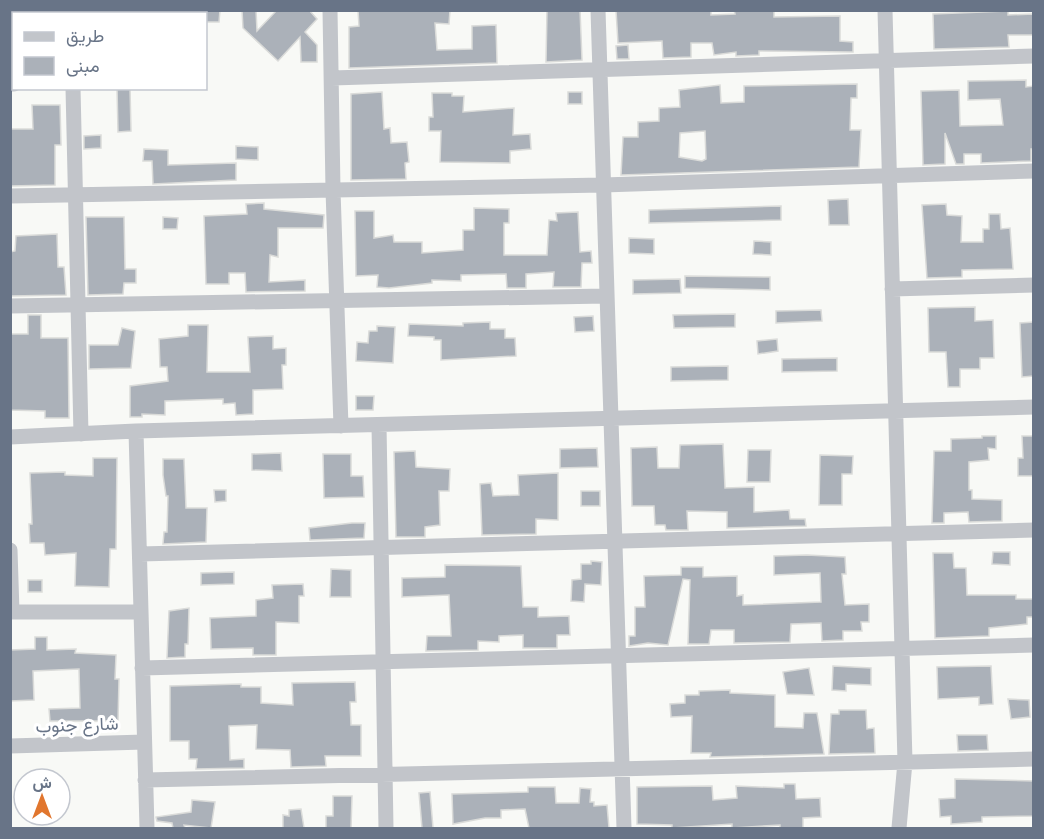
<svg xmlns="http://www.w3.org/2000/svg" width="1044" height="839" font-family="'DM Sans',Vazirmatn,sans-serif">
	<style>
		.building { fill: #abb1b9; stroke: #dadbd9; stroke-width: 1.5; fill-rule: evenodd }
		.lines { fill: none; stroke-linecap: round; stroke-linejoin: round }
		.minor { stroke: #c2c5ca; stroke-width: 15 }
		.labels { text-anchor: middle; stroke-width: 6; stroke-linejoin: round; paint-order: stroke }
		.street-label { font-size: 18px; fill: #687487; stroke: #fff }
	</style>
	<rect width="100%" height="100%" fill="#f8f9f6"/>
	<path class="building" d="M206,10H220L219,22H206Z
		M242,10H256L257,31L277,10H309L317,19L305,32L317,45V62H301L300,37L278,61L243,28Z
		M358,10H450L449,24L435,23L437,50L472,49V26L496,25L497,63L349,68V27L359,26Z
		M547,10H580L582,60L546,62Z
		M616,10H711V15L735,14L734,10H774V17L840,16V41L853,42V52L759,51V55L736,56V52L714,55L712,43H691V57L663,58L662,41L618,43Z
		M1008,11V15L1034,14V35H1008L1009,47L934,49L933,14Z
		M628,45L629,59H617L616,46Z
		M1026,80V87L1034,86V149H1031V161L981,163V154H964V164H956L945,133V164L923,165L921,91L959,90L960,126L1003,125L1000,99L968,100V81Z
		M857,84V98H851L850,130H861L859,167L621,175L623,137H638V122L659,121V108L680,107L679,90L720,85L721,103L744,102V86ZM705,131L706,159L702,161L679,157L680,133Z
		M117,88H130L131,131L118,132Z
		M382,92L384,129L390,128L391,143L407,142L409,162L405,163L406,179L351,180V94Z
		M568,92H582V104H568Z
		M432,93H452V96H464L463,112L514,108L513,135L530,134L531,149L510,151V163L440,162L441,131H429V117H433Z
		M32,105H60L61,145H55V185L10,186V129H33Z
		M101,135V148L84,149V136Z
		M236,146L258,147V160L236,159Z
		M144,149L168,150V165L236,163V180L153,184L152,161H143Z
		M848,199L849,225H829L828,200Z
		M264,203V209L324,215L323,228H278V257L270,255L269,282L305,280V291L246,292L245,273H229V284H206L204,216L247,214L246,204Z
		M946,204L947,215L962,216L961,242H983V229H989V214H1000L1001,229L1010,228L1013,269L962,270V277L927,278L922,205Z
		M781,206V220L649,223V210Z
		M474,208L509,209V223H504V255H547L549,220L557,221L556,213L578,212L580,252L591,251L592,263H582L581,287H553L554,272L526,274V288H507L506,274L461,275V281L432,280V283L389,288L377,287L378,275L356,276L355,211H374V238L393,235L394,242H422V253L463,250V230H474Z
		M86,217H124L125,269H136V283H124L123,294L88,295Z
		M163,217L178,218L177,229H163Z
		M57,234L58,267H64L66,295L10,296V252L15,251L16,236Z
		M629,238L654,239V254L629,253Z
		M754,241L771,242V255L753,254Z
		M685,276L770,277V290L685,288Z
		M680,279L681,293L633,294V280Z
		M975,307V321L993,320L994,358H980V369H960V387H948L946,352H929L928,308Z
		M821,310L822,321L776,323V311Z
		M735,314V327L674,328L673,315Z
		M28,315H41V338H68L69,418H45V411L10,410V334H28Z
		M593,316L594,331L575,332L574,317Z
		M490,322V329H505V338H515L516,356L441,360V340H434V337L408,336L409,324L463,326V323Z
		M1034,322V376L1022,377L1020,323Z
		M188,325H208L207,372H250L248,337L273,336V349L286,348V365H282L283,389L253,390V414L236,415L235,403L223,404V399L165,401V415L142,414V417H130V386L168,381L167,367H160L159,339L188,336Z
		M377,326L395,327L393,363L356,361L357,342L368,343L369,331H377Z
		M122,328L135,331L131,368L89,369V345H118Z
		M777,339L778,351L758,354L757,341Z
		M837,358V371L782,372V359Z
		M728,366V380L671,381V367Z
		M356,396H374L373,410H356Z
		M982,436H996V449L988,448L989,460L969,462V490H972V499L1002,500V521L969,522L968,512L944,513V523H932L934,451H951V439L982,438Z
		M1022,436H1034V476H1018V458H1023Z
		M723,444L725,488L754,487V512L789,510L790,519H805L806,526L727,528V512L687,511L688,530H666L665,525H655L654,506H632L631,448L657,447L658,468H679L680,445Z
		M597,448L598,467L560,468V449Z
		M748,450H771L770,482H747Z
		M415,451L416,467L450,469L449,491H439L440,525L425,527V537H396L394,452Z
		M281,453L282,471L252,470V454Z
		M323,454H351V476H363L364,497L324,498Z
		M820,455L853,456L852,474H842V505H819Z
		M93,458H117L116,549H110L109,587L75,586L76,553L45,555L44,543H30L29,524H32L30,473L65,472V475L93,476Z
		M163,459H184L186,508H207L206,542L163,544L164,532H167L168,496H166L163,475Z
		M558,473V520L536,519V534L482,535L480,484L491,483L493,496L519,495L518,475Z
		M214,490H226V501L215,502Z
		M581,491H600V506H581Z
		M352,523H365L364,538L310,540L309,528Z
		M993,552H1010V565L992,564Z
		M933,553H953L954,568H966L967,595H1016V599H1034V617H1027V624L989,628V636L935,638Z
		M807,555L845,557L846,574H842L845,605L869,604V622H861L862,631H843V640L822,641L821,623L791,624L790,642L734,643V630H711L709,644H688L690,580L683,579L668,645L648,643L629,646V636H635V607H645L644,576L681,575V567H703V577L737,576V596L743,595V605L821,602L820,573L774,575V556Z
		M591,561L602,562L601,585L585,584L584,602L571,601L572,580L581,579V564H591Z
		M445,565L521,566L523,607H538V617L569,616L570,635H557V648H523V635L499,636V642L478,641V650L426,651L427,636H451L449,595L402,597V578L445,577Z
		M331,569L351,570V597H330Z
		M234,572V584L201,585V573Z
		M28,580H42V592H28Z
		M303,584L304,596H299V623L276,622V655H253V648L211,649L210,618L256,616V600L273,598L272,585Z
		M189,608L188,644H185V657L167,658L169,611Z
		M35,637H47V650L76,649L75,653L116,655L115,679H119L118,721H50L49,709L80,708L79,669L33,671L34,700L10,701V650L35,649Z
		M833,666L871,668V685L846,684V691L832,690Z
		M991,666L993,704L979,705V697L938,699L937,667Z
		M809,668L814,695L787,694L783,672Z
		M355,682L356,702H350L351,725H361V756H325L326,766L291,767L290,750L256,749L257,725L229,726L230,760L244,759V768L196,769L197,759H189V741H170V686L241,684V687H261V703L293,705L292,683Z
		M730,690V693L775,695V727L803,728L804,713H817L824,754L710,757L711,753H691L692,716L671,717L670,704L685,703V695H699V691Z
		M1008,699L1029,700L1030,717L1011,719Z
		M839,710H866L867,729L874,728L875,753L829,754L831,714H839Z
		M957,735H987L988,750L958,751Z
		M955,779L1034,781V816L982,817V822L951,824V816L940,817L939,799L955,798Z
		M784,784H795L796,799L820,798L821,817L803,818V828H780V825L732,828V824L672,828V825L637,824V787L712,786L713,800L737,798L736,786L784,788Z
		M528,787H555L556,803H579L580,788L591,789L590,802H594V806L607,805L609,828H529L525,809L501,810V818H485L453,824L452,794L528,792Z
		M430,792L433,828H422L419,793Z
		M333,796H352L351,828H326V816H333Z
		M192,800L215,802L211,828L184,825L185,828H173L172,823L157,821L156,817L191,812Z
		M301,809L304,828H283V815L289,816V810Z"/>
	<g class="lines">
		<path class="minor" d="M70,10L71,14
			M330,10L333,190L341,426
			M598,10L624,828
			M885,10L905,762L899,828
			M332,78L1034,56
			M10,84H14
			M73,88L81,434
			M10,196L603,185L1034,171
			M892,289L1034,285
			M10,306L606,296
			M379,425L386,828
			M136,431L147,828
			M10,437L136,431L1034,407
			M10,550L12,612
			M140,554L1034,530
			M10,612H141
			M142,668L1034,645
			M10,746L144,742
			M145,780L1034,759"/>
	</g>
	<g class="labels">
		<g class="street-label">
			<text transform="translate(77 725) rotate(-2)" y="6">شارع جنوب</text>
		</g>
	</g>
	<rect width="1044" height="839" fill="none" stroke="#687487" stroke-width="24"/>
	<rect x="12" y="12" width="195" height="78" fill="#ffffff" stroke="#c3c7cf" stroke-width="1.5"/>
	<rect x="24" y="32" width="30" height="9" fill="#c2c5ca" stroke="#c3c7cf" stroke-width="1.5"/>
	<text x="66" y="42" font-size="18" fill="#687487">طريق</text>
	<rect x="24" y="57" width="30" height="18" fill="#abb1b9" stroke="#c3c7cf" stroke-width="1.5"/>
	<text x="66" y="72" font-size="18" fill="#687487">مبنى</text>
	<g transform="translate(42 797)"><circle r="28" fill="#ffffff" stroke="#c3c7cf" stroke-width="1.5"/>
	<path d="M0-4.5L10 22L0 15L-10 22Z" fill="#e1762e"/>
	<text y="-9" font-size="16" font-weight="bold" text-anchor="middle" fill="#687487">ش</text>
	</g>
</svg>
